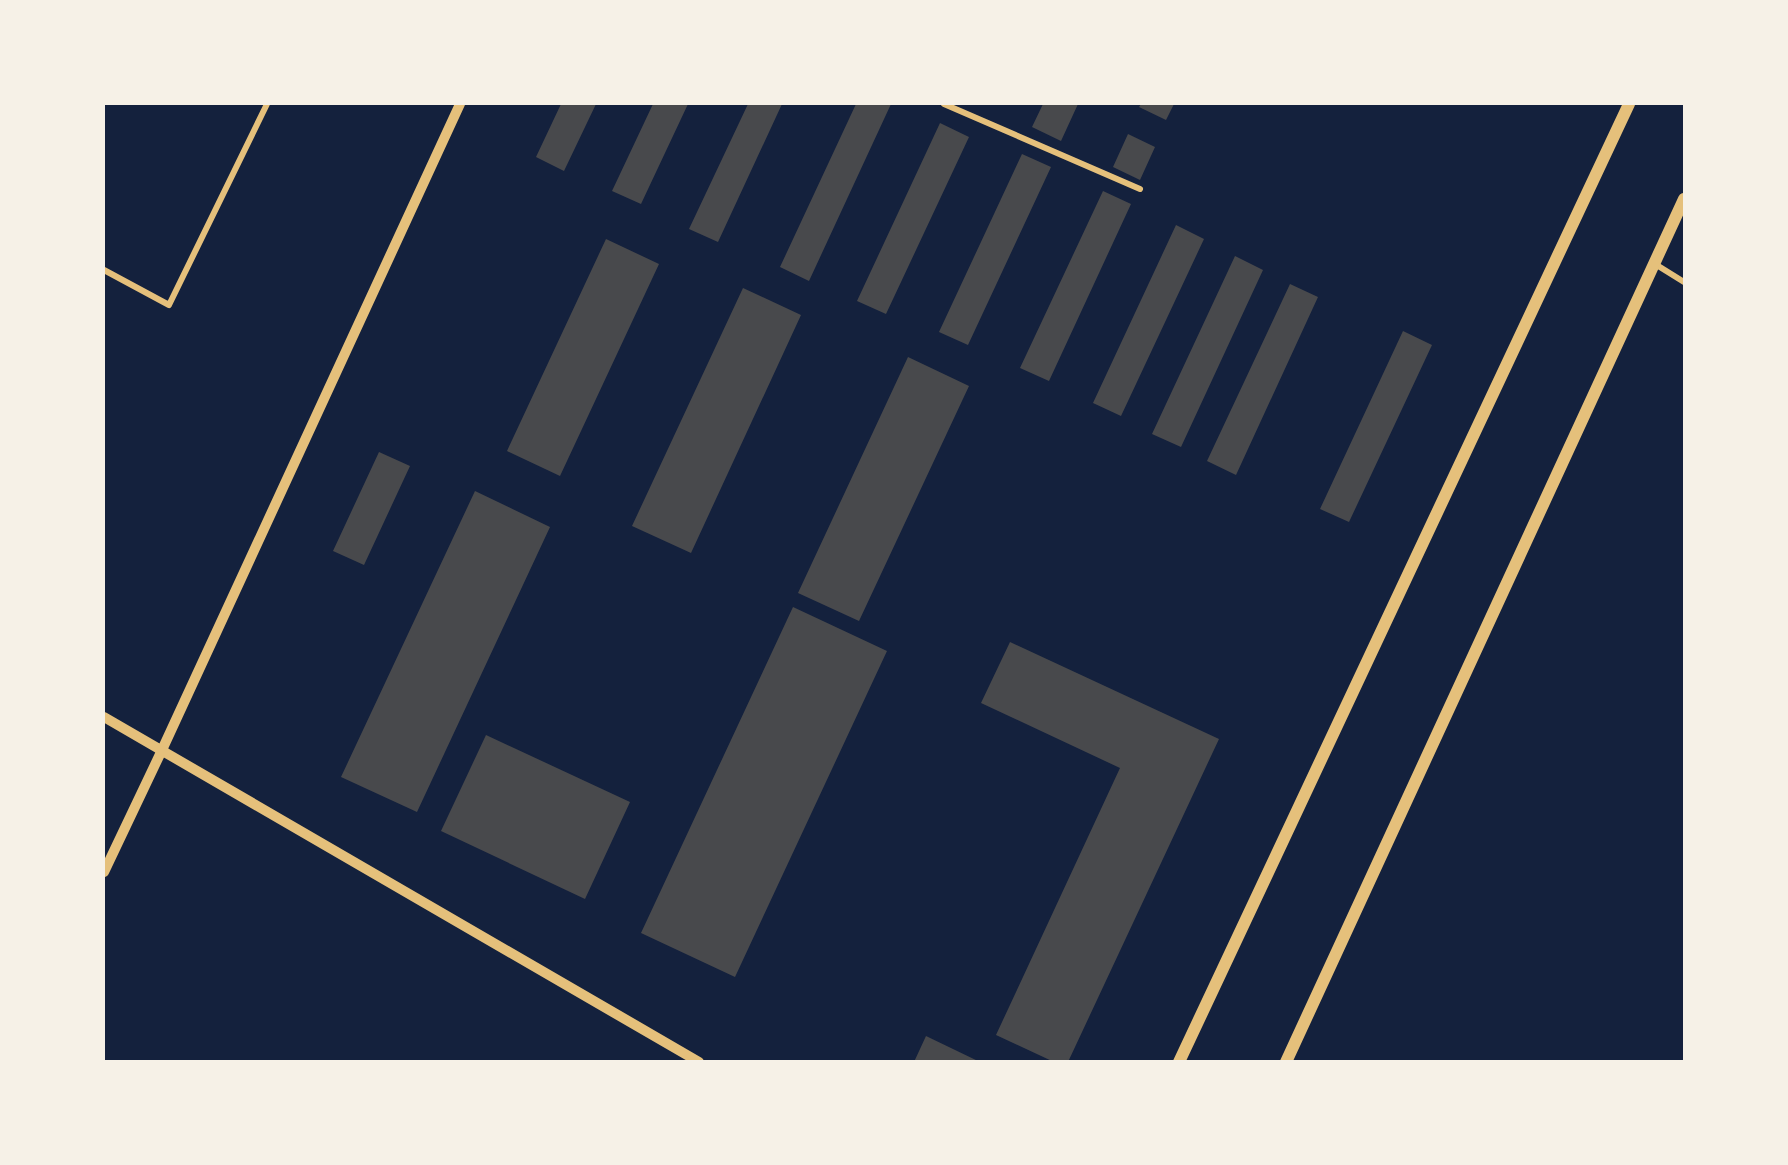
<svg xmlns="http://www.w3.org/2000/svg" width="1788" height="1165" font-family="Arial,sans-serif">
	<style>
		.building { fill: #48494c }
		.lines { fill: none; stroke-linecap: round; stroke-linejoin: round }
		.minor { stroke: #e5c07b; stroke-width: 6 }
		.tertiary { stroke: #e5c07b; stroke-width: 10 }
		.secondary { stroke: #e5c07b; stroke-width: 12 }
	</style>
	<rect width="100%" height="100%" fill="#14213d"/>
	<path class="building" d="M561,104H596L564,171L536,157Z
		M653,104H688L641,204L612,191Z
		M748,104H782L718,242L689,229Z
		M856,104H891L809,281L780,267Z
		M1043,104H1078L1061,141L1032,127Z
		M1141,104H1174L1166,120L1139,107Z
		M940,123L969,137L886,314L857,301Z
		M1128,134L1155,147L1140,180L1113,167Z
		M1022,154L1051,167L968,345L939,332Z
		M1103,191L1131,204L1049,381L1020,368Z
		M1176,225L1204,239L1121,416L1093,403Z
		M606,239L659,264L560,476L507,451Z
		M1235,256L1263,270L1181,447L1152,434Z
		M1290,284L1318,297L1236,475L1207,461Z
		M743,288L801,315L691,553L632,526Z
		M1403,331L1432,345L1349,522L1320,509Z
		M908,357L969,386L859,621L798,593Z
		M379,452L410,466L364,565L333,551Z
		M475,491L550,527L417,812L341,777Z
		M793,607L887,651L735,977L641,933Z
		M1010,642L1219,739L1068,1062H1054L996,1035L1120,768L981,703Z
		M486,735L630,802L585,899L441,831Z
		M926,1036L980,1062H914Z"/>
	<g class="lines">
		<path class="minor" d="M944,104L1140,189
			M1655,264L1684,282
			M104,270L169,305L267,104"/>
		<path class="tertiary" d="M104,717L699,1062
			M104,872L162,750L460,104"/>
		<path class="secondary" d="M1179,1062L1629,104
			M1286,1062L1684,199"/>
	</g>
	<rect width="1788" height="1165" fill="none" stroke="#f6f1e7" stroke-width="210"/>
</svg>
